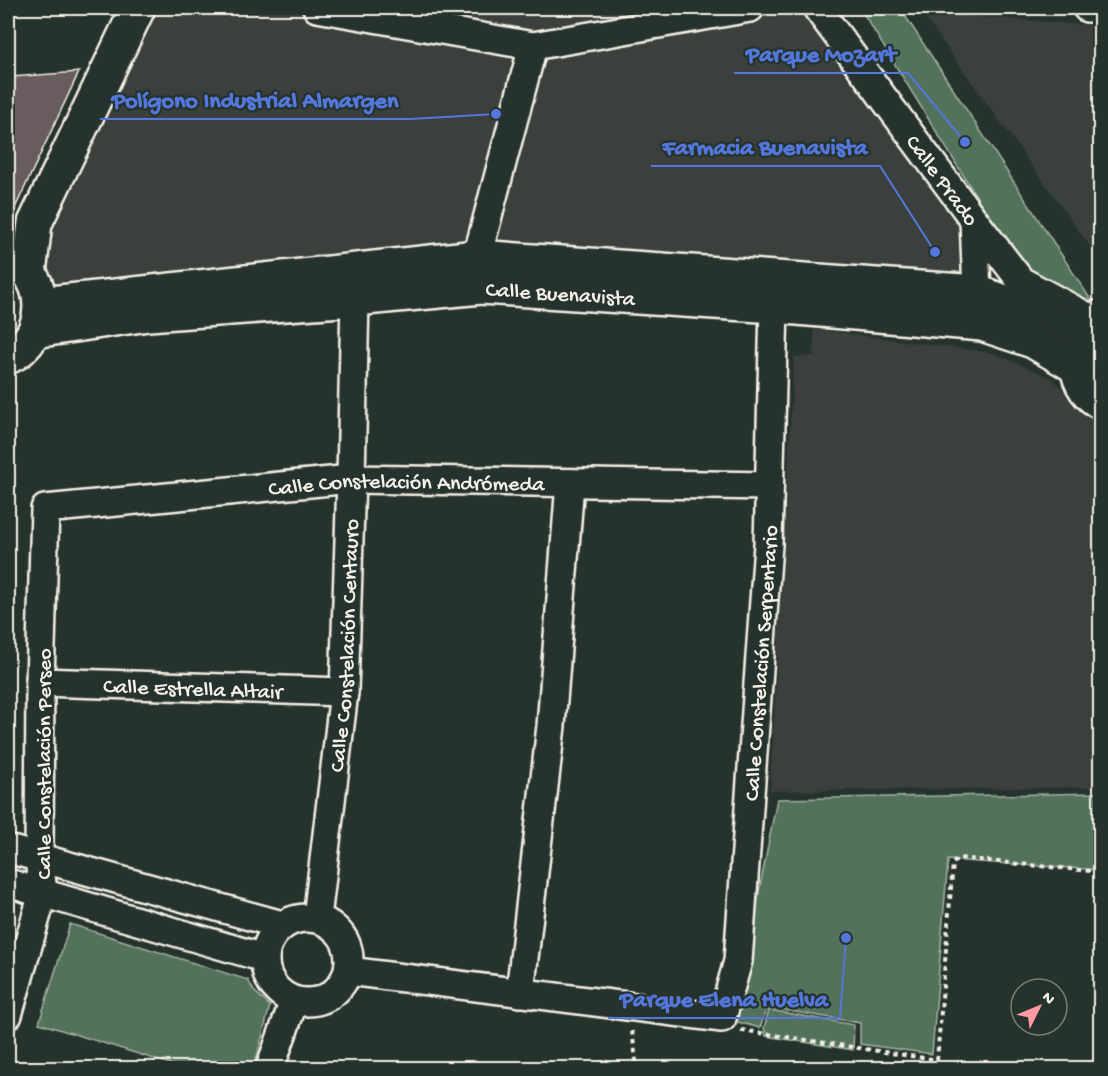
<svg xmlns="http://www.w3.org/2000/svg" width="1108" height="1076" font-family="'Gochi Hand',sans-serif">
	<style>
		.built { fill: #3a3f3c }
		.green { fill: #53725b; stroke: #a4b2a2; stroke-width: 1.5 }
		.building { fill: #675c5e; stroke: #f4f1e8; stroke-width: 1.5 }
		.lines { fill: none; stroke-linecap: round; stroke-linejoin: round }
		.street-casing { stroke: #f4f1e8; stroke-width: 32 }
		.secondary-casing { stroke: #f4f1e8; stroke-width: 38 }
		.path { stroke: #f4f1e8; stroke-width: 4; stroke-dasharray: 4.5 4.5; stroke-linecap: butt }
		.street { stroke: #26332d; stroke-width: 27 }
		.secondary { stroke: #26332d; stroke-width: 33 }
		.labels { text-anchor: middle; stroke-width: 4.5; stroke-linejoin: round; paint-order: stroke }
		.street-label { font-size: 22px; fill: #f4f1e8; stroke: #26332d }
		.leader { fill: none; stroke: #5377dc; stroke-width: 2 }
		.callout-dot { fill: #5377dc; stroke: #26332d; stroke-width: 2 }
		.callout-label { font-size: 24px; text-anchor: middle; font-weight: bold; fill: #5377dc; stroke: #26332d; stroke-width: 4.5; stroke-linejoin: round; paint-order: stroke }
	</style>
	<rect width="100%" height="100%" fill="#26332d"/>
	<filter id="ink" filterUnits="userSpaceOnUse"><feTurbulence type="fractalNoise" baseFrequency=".0167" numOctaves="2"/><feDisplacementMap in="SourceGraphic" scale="12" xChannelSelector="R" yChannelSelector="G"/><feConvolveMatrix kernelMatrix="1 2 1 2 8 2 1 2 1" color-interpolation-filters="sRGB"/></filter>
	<g filter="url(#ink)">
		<path class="built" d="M138,8H838L974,220L977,292L41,304L35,223Z
			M921,12L1100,26V260Z
			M814,329L993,353L1052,378L1097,425L1100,443V787L770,791L794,357L814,356Z"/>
		<path class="green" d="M860,8H900L1095,306L1026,277Z
			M1100,793V870L948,860L932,1054L860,1044V1023L767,1007L760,1028L734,1021L777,799Z
			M70,924L248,980L254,991L270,1006L254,1068H183L39,1023Z
			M769,1010L854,1025L853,1050L766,1036L764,1028Z"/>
		<path class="building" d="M8,44L11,77L79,72L8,223Z"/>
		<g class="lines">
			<g class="street-casing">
				<g id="street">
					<path d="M317,8L533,46L750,8"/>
					<path id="s1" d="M817,8L974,220L1021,281L1095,321"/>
					<path d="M1087,8H1100"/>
					<path d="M974,220L977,292"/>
					<path d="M477,257L533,46"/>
					<path id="s2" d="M40,682L344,692"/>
					<path d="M8,849L282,925"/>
					<path d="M8,883L264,958"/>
					<circle cx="307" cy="960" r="42"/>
					<path id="s3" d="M317,918L344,692L351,479L355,299"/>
					<path id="s4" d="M348,971L722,1018L738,961L768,545L774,306"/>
					<path d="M520,993L551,726L570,483"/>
					<path id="s5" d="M8,1015L43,893L39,858L40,682L45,509L351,479L769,486"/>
					<path d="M270,1068L294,1001"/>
				</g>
			</g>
			<g class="secondary-casing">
				<g id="secondary">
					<path d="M8,257C51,275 50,338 8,357"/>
					<path d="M29,273L35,223L138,8"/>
					<path d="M41,304L477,257L977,292L1030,311L1084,334"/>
					<path d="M1100,317C1071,336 1068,384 1100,402"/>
					<path id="s6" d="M35,331L148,314L355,299L481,287L774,306L982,324L1033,341L1077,367"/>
				</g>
			</g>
			<path class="path" d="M259,981L270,997
				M318,1012L332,1009L351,996
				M741,1030L937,1060L953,863L959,858L1100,872
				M632,1031L637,1068"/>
			<use href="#street" class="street"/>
			<use href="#secondary" class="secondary"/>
		</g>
	</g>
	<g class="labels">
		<g class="street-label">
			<text dy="8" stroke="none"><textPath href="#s1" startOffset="213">Calle Prado</textPath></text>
			<text dy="8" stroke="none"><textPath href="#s6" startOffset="528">Calle Buenavista</textPath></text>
			<text dy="8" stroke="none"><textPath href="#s5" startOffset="874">Calle Constelación Andrómeda</textPath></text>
			<text dy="8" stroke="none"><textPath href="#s3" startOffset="274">Calle Constelación Centauro</textPath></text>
			<text dy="8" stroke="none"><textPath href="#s4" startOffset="735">Calle Constelación Serpentario</textPath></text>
			<text dy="8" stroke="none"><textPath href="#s2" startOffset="153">Calle Estrella Altair</textPath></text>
			<text transform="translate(42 764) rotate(-90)" y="8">Calle Constelación Perseo</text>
		</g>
	</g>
	<path class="leader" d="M965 142L908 73H734M496 114L411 119H100M935 252L880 166H651M846 938L840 1018H608"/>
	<g class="callout-dot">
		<circle cx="965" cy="142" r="6"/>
		<circle cx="496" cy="114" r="6"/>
		<circle cx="935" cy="252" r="6"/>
		<circle cx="846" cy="938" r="6"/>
	</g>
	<g class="callout-label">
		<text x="821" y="61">Parque Mozart</text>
		<text x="255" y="107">Polígono Industrial Almargen</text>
		<text x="765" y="154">Farmacia Buenavista</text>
		<text x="724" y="1006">Parque Elena Huelva</text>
	</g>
	<rect width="1108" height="1076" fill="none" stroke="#26332d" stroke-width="30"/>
	<rect x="15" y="15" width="1078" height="1046" fill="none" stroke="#f4f1e8" stroke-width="2" filter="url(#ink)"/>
	<g transform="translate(1039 1007) rotate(47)"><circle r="28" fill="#26332d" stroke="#787f78" stroke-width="1.5"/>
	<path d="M0-4.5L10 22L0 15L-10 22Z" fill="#ff9aa2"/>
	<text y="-9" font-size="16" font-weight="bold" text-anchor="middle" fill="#f4f1e8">N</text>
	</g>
</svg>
